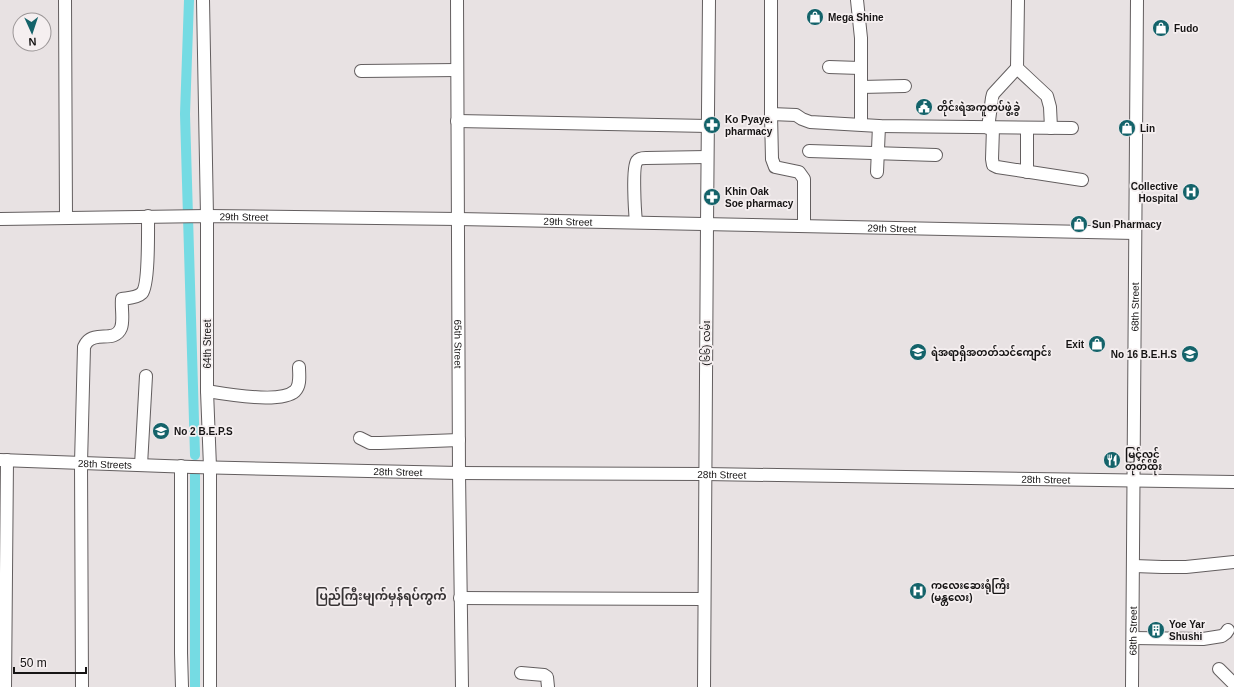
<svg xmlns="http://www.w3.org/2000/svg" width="1234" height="687" font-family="Arial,'Noto Sans Myanmar',sans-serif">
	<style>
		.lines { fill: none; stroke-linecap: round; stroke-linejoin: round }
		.canal { stroke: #75dbe3; stroke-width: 10 }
		.minor-casing { stroke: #635e5f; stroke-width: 14 }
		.minor { stroke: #fff; stroke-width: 12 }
		.labels { text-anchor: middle; stroke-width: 3.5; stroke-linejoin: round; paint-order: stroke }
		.poi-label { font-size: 10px; font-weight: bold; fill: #161414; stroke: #f5eff0; text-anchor: start }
		.street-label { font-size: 10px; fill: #161414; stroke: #f5eff0 }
		.quarter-label { font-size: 12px; font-weight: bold; fill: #383435; stroke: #f5eff0 }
	</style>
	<rect width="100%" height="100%" fill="#e8e2e3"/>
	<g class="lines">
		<path class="canal" d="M189,0L185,114L195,455
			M195,475V687"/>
		<g class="minor-casing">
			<g id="minor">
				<path d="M65,0L66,217"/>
				<path d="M203,0L207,216V391L210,467V687"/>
				<path id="s1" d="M457,0L459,473L462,687"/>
				<path d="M771,0V114L772,159L775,167L799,172L804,179V226"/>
				<path d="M857,0L861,38V124"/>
				<path d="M829,67L860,68"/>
				<path d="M1017,68L1047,96L1050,107L1051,128"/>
				<path d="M361,71L457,70"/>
				<path d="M861,87L905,86"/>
				<path d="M771,114L796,115L802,119L810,122L879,126L1072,128"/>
				<path d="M457,121L708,126"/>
				<path d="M988,128L992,98L993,94L1017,68L1018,0"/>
				<path d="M993,128L992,159L993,165L997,167L1082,180"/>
				<path d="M809,151L936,155"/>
				<path d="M877,172L879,126"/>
				<path d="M1027,172V128"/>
				<path id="s2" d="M0,219L207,216L458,219L1135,233"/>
				<path d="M636,222C635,212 632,167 637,161C639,158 643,158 646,158L707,157"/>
				<path d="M207,391C225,394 281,404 295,391C301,385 299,375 299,367"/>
				<path d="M360,438L370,443H380L459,440"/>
				<path id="s3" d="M0,460L192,467L459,473L705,474L1234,482"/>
				<path d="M141,465L146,376"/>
				<path d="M181,466V653L182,687"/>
				<path d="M1134,566L1162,567H1186L1234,562"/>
				<path d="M460,598L704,599"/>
				<path d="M1133,638L1203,639L1222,636L1226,633L1228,630"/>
				<path d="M1219,669L1234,684"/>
				<path d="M521,673L544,675L547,677L548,687"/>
				<path d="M5,687L7,460"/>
				<path d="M82,687L81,463L84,347C85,345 86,343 87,342C96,331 115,343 121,328C124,320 121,308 122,299C128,298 137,298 142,293C149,285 148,229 148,216"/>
				<path d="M704,687L707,224L709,0"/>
				<path id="s4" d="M1132,687C1135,458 1134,229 1137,0"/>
			</g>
		</g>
		<use href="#minor" class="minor"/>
	</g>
	<defs>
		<g id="shop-disc" transform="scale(0.9)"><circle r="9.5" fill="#14636a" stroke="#f5eff0"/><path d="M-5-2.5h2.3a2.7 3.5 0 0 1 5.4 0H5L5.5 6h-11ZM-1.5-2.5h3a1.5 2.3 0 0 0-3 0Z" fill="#fff"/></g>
		<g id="civic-disc" transform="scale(0.9)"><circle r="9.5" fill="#14636a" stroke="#f5eff0"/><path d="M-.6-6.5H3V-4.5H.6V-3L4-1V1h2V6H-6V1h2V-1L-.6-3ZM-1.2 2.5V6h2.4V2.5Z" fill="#fff"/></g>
		<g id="pharmacy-disc" transform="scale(0.9)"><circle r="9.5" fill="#14636a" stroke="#f5eff0"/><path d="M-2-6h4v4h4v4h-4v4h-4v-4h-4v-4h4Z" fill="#fff"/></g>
		<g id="hospital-disc" transform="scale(0.9)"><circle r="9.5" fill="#14636a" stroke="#f5eff0"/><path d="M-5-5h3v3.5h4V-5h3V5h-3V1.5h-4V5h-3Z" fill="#fff"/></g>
		<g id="university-disc" transform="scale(0.9)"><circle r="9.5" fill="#14636a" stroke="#f5eff0"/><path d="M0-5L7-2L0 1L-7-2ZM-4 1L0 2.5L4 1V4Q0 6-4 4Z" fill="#fff"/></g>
		<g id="school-disc" transform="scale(0.9)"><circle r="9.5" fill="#14636a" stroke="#f5eff0"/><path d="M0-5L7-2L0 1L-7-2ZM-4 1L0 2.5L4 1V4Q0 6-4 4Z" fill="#fff"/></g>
		<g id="restaurant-disc" transform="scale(0.9)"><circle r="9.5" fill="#14636a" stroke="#f5eff0"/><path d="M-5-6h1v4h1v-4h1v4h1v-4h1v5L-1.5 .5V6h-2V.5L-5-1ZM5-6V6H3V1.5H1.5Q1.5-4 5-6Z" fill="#fff"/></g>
		<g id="building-disc" transform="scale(0.9)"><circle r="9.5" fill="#14636a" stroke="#f5eff0"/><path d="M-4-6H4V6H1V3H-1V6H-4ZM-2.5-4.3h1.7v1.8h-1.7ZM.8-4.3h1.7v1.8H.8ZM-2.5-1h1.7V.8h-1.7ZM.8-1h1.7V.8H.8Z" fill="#fff"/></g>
	</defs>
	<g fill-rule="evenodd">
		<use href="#shop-disc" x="815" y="17"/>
		<use href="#shop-disc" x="1161" y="28"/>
		<use href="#civic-disc" x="924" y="107"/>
		<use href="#pharmacy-disc" x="712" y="125"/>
		<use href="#shop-disc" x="1127" y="128"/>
		<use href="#hospital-disc" x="1191" y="192"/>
		<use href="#pharmacy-disc" x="712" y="197"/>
		<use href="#shop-disc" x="1079" y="224"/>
		<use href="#shop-disc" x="1097" y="344"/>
		<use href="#university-disc" x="918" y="352"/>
		<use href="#school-disc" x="1190" y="354"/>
		<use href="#school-disc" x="161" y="431"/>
		<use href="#restaurant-disc" x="1112" y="460"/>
		<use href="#hospital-disc" x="918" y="591"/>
		<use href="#building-disc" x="1156" y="630"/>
	</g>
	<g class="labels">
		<g class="poi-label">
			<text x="828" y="21">Mega Shine</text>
			<text x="1174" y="32">Fudo</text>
			<text x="937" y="111">တိုင်းရဲအကူတပ်ဖွဲ့ခွဲ</text>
			<text x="725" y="123">Ko Pyaye.<tspan x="725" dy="12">pharmacy</tspan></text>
			<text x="1140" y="132">Lin</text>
			<text x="1178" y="190" text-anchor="end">Collective<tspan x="1178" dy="12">Hospital</tspan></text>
			<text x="725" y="195">Khin Oak<tspan x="725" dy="12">Soe pharmacy</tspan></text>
			<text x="1092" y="228">Sun Pharmacy</text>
			<text x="1084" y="348" text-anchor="end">Exit</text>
			<text x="931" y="356">ရဲအရာရှိအတတ်သင်ကျောင်း</text>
			<text x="1177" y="358" text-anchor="end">No 16 B.E.H.S</text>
			<text x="174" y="435">No 2 B.E.P.S</text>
			<text x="1125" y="458">မြင့်လွင်<tspan x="1125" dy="12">တုတ်ထိုး</tspan></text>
			<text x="931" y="589">ကလေးဆေးရုံကြီး<tspan x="931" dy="12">(မန္တလေး)</tspan></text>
			<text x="1169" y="628">Yoe Yar<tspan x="1169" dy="12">Shushi</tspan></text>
		</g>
		<g class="street-label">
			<text dy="4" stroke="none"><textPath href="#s2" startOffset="244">29th Street</textPath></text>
			<text dy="4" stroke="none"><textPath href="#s2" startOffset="568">29th Street</textPath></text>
			<text dy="4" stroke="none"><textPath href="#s2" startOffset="892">29th Street</textPath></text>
			<text dy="4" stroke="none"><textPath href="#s4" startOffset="380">68th Street</textPath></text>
			<text transform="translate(706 343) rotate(-90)" y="4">(၆၆) လမ်း</text>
			<text transform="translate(207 344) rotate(-90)" y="4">64th Street</text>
			<text dy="4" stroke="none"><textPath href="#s1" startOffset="344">65th Street</textPath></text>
			<text dy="4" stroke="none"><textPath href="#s3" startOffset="105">28th Streets</textPath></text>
			<text dy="4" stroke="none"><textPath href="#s3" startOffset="398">28th Street</textPath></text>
			<text dy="4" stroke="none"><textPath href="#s3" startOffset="722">28th Street</textPath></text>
			<text dy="4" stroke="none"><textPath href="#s3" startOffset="1046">28th Street</textPath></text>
			<text dy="4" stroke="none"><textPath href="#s4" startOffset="56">68th Street</textPath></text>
		</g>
		<g class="quarter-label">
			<text x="381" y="600">ပြည်ကြီးမျက်မှန်ရပ်ကွက်</text>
		</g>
	</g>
	<g transform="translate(32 32) rotate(177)"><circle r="19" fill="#f5eff0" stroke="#9c9798"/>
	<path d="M0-3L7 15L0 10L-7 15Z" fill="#14636a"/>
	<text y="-6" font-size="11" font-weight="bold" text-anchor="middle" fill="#161414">N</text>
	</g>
	<path d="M14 667v6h72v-6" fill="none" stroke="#161414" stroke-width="2"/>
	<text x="20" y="667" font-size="12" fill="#161414" stroke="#f5eff0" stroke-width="3" paint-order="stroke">50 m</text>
</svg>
